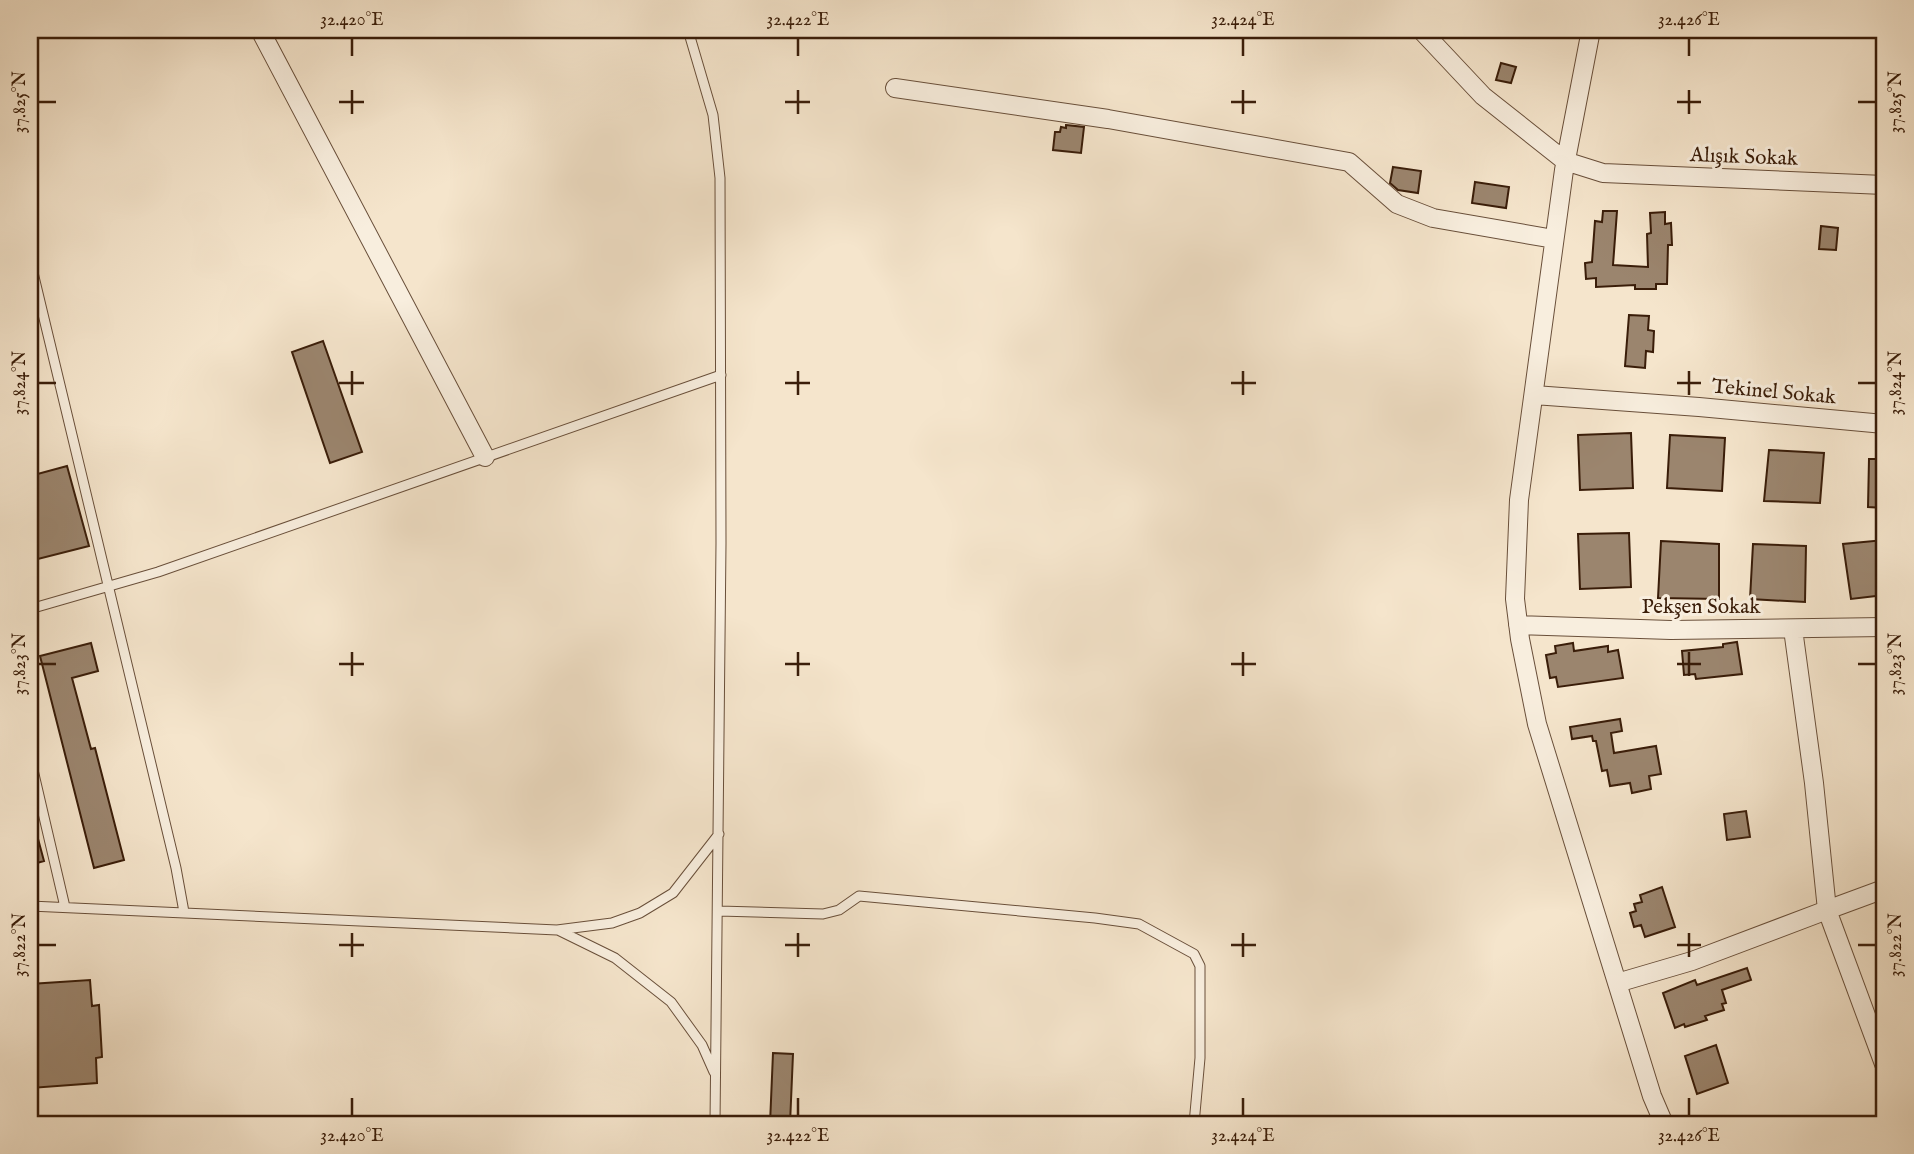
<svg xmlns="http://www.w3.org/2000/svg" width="1914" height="1154" font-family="'IM FELL English',serif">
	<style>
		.building { fill: #9b856e; stroke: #3a1d09; stroke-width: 2 }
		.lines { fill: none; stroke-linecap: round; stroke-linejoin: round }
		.lane-casing { stroke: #694f3a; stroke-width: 11 }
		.street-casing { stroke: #694f3a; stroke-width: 20 }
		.lane { stroke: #f8eede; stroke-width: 9 }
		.street { stroke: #f8eede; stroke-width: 18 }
		.ticks { fill: none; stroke: #3a1d09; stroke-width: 2.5 }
		.labels { text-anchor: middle; stroke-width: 6; stroke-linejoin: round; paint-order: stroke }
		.street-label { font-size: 21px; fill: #3a1d09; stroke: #f8eede }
		.neatline { fill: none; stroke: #3a1d09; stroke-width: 2.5 }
		.ticks-label { font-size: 18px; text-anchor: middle; fill: #3a1d09 }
	</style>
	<rect width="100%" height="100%" fill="#f5e5cc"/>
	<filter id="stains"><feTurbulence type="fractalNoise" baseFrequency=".00286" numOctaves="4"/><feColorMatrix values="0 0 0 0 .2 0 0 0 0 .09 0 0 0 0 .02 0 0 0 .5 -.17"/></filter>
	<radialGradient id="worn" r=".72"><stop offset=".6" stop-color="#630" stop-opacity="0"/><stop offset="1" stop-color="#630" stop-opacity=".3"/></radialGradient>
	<path class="building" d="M1501,63L1516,67L1511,83L1496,80Z
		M1066,125L1084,127L1081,153L1053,150L1055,132H1060L1061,127L1066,128Z
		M1393,167L1421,171L1418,193L1398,190L1390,183Z
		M1475,182L1509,187L1506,208L1472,203Z
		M1603,211H1617L1613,265L1648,267L1647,234L1651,233L1650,213L1665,212V224L1671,223L1672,245H1668L1667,284H1656V289H1635V285L1596,287V278L1586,279L1585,263L1592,262L1595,221L1602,222Z
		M1821,226L1838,228L1836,250L1819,249Z
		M1629,315L1649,316L1648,330L1654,331L1653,352L1646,351L1645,368L1625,366Z
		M323,341L362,452L330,463L292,352Z
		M1631,433L1633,488L1580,490L1578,435Z
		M1670,435L1725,438L1722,491L1667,488Z
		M1769,450L1824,453L1820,503L1764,501Z
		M1869,459H1884V508L1868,507Z
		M67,466L89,546L30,561V476Z
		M1629,533L1631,587L1580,589L1578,534Z
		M1884,540V595L1851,599L1843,544Z
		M1661,541L1719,544V599L1658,598Z
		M1753,544L1806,546L1805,602L1750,599Z
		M1737,642L1742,674L1696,679L1695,674L1684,675L1682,651L1723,647V644Z
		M91,643L98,671L72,678L91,749L95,748L124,860L94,868L40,656Z
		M1573,643L1574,651L1608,646V652L1618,650L1623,678L1558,687L1556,677L1550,678L1546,655L1556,653L1555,646Z
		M1620,719L1622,731L1611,733L1614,753L1656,746L1661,774L1649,776L1651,789L1632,793L1630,783L1610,786L1607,770L1602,771L1596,741H1593L1592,736L1572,739L1570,727Z
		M1746,811L1750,837L1727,840L1724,814Z
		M30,824H34L44,861L30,865Z
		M1662,887L1675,927L1645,937L1641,925L1634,927L1630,913L1636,911L1634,904L1642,902L1640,895Z
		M1747,968L1751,980L1722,990L1726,1003L1722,1004L1724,1010L1705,1016L1707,1020L1685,1027L1684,1024L1675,1028L1663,993L1695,980L1697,985Z
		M90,980L92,1006L99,1005L102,1057L96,1058L97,1083L31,1088L30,1053L36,1052L34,1019H30V984Z
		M1716,1045L1728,1083L1697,1094L1685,1056Z
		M773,1053L793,1054L790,1124H770Z"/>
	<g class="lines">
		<g class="lane-casing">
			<path id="lane" d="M688,30L713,115L720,178L721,543L715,1124
				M30,260L176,868L184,912
				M30,609L158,572L721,375
				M30,757L65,907
				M30,906L557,930L612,923L640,913L673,893L719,834
				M719,911L823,914L839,910L859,896L1095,918L1139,924L1194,954L1200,966V1058L1194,1124
				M558,930L615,958L671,1002L702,1045L714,1072"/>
		</g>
		<g class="street-casing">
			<path id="street" d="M260,30L485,457
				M1421,30L1483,96L1565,161L1603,173L1884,185
				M1591,30L1564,170L1519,500L1515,599L1520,639L1537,724L1652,1096L1664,1124
				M895,88L1108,119L1349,162L1397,204L1433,218L1554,239
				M1534,395L1699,407L1884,424
				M1518,625L1671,630L1884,627
				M1793,629L1814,783L1827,910L1884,889
				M1617,983L1692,961L1827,910L1884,1064"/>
		</g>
		<use href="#lane" class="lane"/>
		<use href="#street" class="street"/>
	</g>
	<path class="ticks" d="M352,38V56M798,38V56M1243,38V56M1689,38V56M352,90V114M798,90V114M1243,90V114M1689,90V114M38,102H56M339,102H364M785,102H810M1231,102H1256M1677,102H1701M1858,102H1876M352,371V395M798,371V395M1243,371V395M1689,371V395M38,383H56M339,383H364M785,383H810M1231,383H1256M1677,383H1701M1858,383H1876M352,652V676M798,652V676M1243,652V676M1689,652V676M38,664H56M339,664H364M785,664H810M1231,664H1256M1677,664H1701M1858,664H1876M352,933V957M798,933V957M1243,933V957M1689,933V957M38,945H56M339,945H364M785,945H810M1231,945H1256M1677,945H1701M1858,945H1876M352,1098V1116M798,1098V1116M1243,1098V1116M1689,1098V1116"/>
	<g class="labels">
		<g class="street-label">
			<text transform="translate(1744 156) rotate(2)" y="7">Alışık Sokak</text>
			<text transform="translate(1774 391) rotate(5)" y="7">Tekinel Sokak</text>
			<text x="1701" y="613">Pekşen Sokak</text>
		</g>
	</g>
	<rect width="1914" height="1154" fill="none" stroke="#f5e5cc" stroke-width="77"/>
	<rect x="38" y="38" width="1838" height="1078" class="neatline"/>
	<g class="ticks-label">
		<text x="352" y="25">32.420°E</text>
		<text x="798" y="25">32.422°E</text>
		<text x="1243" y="25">32.424°E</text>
		<text x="1689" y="25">32.426°E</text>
		<text transform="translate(19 102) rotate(-90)" y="6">37.825°N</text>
		<text transform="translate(1895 102) rotate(-90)" y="6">37.825°N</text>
		<text transform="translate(19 383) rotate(-90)" y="6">37.824°N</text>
		<text transform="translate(1895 383) rotate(-90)" y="6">37.824°N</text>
		<text transform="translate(19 664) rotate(-90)" y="6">37.823°N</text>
		<text transform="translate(1895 664) rotate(-90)" y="6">37.823°N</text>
		<text transform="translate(19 945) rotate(-90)" y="6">37.822°N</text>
		<text transform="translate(1895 945) rotate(-90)" y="6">37.822°N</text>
		<text x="352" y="1141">32.420°E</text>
		<text x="798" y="1141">32.422°E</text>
		<text x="1243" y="1141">32.424°E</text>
		<text x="1689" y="1141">32.426°E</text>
	</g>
	<rect width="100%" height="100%" filter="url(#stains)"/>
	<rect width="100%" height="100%" fill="url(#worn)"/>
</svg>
